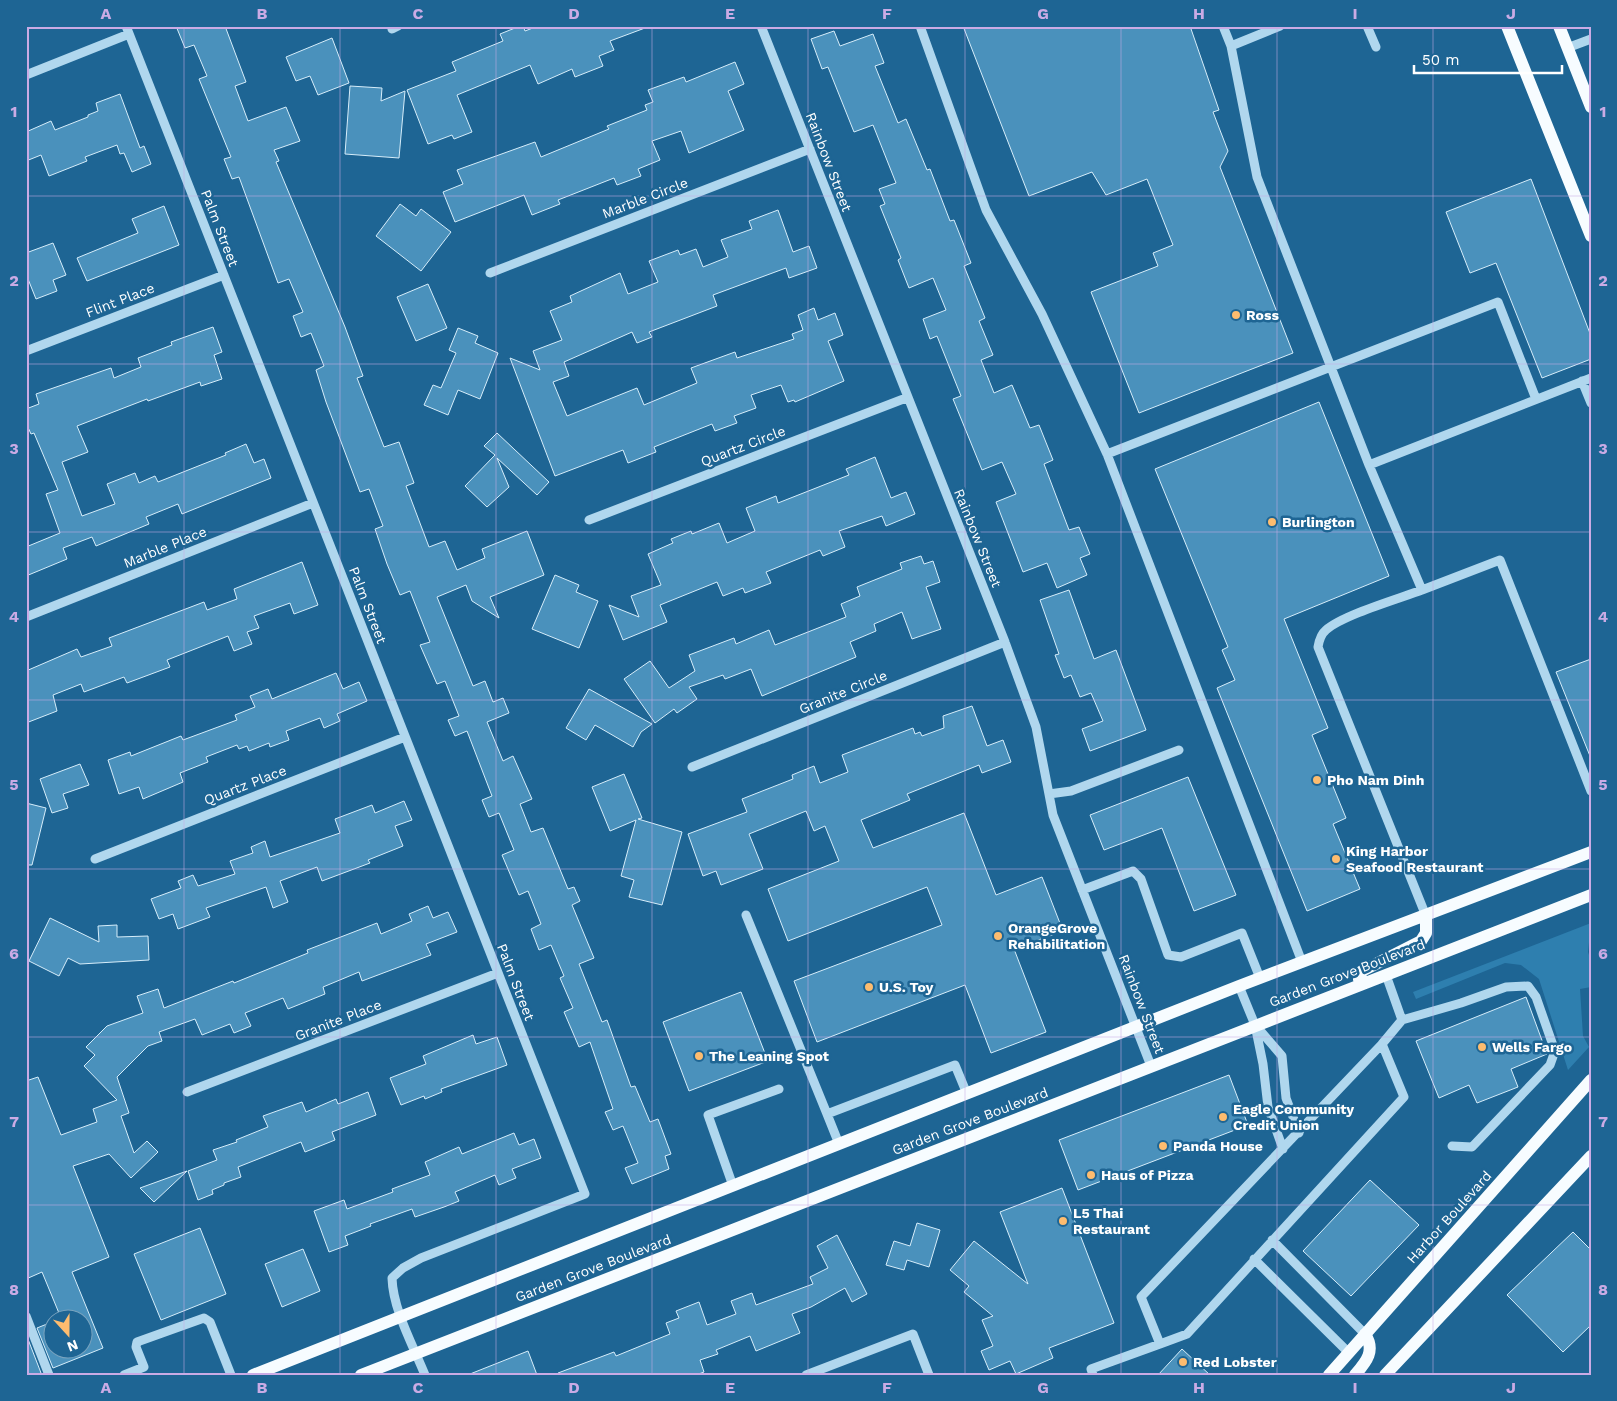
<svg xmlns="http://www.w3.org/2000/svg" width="1617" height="1401" font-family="'Work Sans',sans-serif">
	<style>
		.green { fill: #2e7faf }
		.building { fill: #4a91bc; stroke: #d6edfa }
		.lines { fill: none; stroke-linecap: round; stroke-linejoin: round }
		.minor { stroke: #b0d7ee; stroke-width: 9 }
		.major { stroke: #f7fcff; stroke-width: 12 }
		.grid { fill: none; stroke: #caabe5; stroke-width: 1; stroke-opacity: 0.55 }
		.poi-dot { fill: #fdbc6f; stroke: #1e6594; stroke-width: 2 }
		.labels { text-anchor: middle; stroke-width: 5; stroke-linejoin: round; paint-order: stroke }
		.street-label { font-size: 14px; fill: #fff; stroke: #1e6594 }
		.poi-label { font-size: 14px; font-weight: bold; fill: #fff; stroke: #1e6594; text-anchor: start }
		.neatline { fill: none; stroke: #caabe5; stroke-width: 2 }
		.grid-label { font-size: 16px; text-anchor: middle; font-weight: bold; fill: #caabe5 }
	</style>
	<rect width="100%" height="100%" fill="#1e6594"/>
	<path class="green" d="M1591,923L1588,952L1591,961V987L1580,989L1583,1036L1589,1047L1568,1070L1539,979L1521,965L1505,963L1416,999L1413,992Z"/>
	<path class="building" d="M176,26H225L246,82L235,86L248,121L286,107L300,141L274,150L279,161L276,162L345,327L363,376L357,378L384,447L399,442L414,483L406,486L429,547L445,541L457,570L485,558L482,549L527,531L544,575L490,597L499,618L472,601L466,585L437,597L473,686L485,681L493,702L503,698L509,713L487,722L503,761L513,756L532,799L520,804L531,832L543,828L568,889L574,887L580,901L572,905L594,958L579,964L602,1022L607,1020L631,1087L635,1086L650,1122L658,1119L671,1154L665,1156L669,1169L632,1184L625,1168L638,1163L623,1126L613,1130L605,1112L613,1109L590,1042L579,1047L564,1012L573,1008L560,978L564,976L551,945L539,950L531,929L541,924L528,891L519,895L502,855L514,850L499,813L489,817L482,800L492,796L467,731L455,736L448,720L459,716L445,681L437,684L420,645L430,642L410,591L400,595L387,564L375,529L383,526L369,489L360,492L326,402L316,370L324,366L311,333L301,337L293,316L303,312L289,279L278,283L239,177L232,179L224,159L231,157L199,79L207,76L194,45L185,48Z
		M520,26H523L525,31L538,26L645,28L610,41L614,50L599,56L603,66L575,77L572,69L538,84L530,65L457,95L472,132L454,139L452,135L428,144L407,90L456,71L452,62L503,41L500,34Z
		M963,26H1190L1219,110L1213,112L1228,151L1220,167L1293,353L1139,413L1091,292L1158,266L1153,253L1173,245L1147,179L1106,195L1092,172L1029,196Z
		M834,31L840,46L873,34L884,63L875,66L898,123L906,119L927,170L930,169L950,221L954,220L971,263L964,266L985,318L979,321L993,355L981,360L994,393L1012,385L1030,428L1039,425L1053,460L1044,464L1069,530L1079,527L1090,554L1080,558L1087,575L1057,588L1047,563L1023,572L996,502L1016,494L1002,462L982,470L953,399L961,396L937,336L930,339L923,319L946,310L933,278L909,288L898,260L901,258L880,206L885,204L879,189L896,183L873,125L854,132L828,67L822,69L811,39Z
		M332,38L349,83L318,95L310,76L296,81L286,57Z
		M735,62L744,84L728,91L744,130L689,153L681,131L652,141L660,160L638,169L641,176L617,185L614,178L558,200L560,204L532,215L524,195L455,222L443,192L463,184L457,170L535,142L541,157L609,129L607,126L647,110L645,105L653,102L648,90L684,77L686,82Z
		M350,86L382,88L381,101L405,91L399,158L345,154Z
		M120,94L140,148L144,146L151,164L132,172L124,153L120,154L117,145L85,157L87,161L49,176L41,155L26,161V132L51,121L55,130L88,117V115L98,111L96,103Z
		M1531,179L1591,336V359L1542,378L1496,263L1470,273L1446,212Z
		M400,204L416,216L421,209L451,232L421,271L376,236Z
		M164,206L179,245L87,281L77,258L138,233L132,219Z
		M778,210L793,252L809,246L817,268L789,278L786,268L713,295L717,306L649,332L652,337L637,343L632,332L564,362L569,376L553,382L567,416L637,388L644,405L697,383L691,368L735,352L737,358L794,339L792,334L803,330L798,315L814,308L818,320L835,313L843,335L828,341L844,381L795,402L794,400L788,402L781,385L751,395L756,408L734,416L737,423L715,431L712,424L654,447L656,452L628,463L623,450L555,476L510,358L540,370L533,351L562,340L550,311L572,302L570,296L620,273L628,294L658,282L649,261L678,250L680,255L696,249L703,267L728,257L721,240L752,229L749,221Z
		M53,243L66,275L53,280L57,291L36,299L26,274V253Z
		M428,284L447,328L416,341L397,297Z
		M213,327L222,352L214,355L222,379L201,386L200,382L148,401L147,399L77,426L88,452L62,462L82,516L115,504L107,484L135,473L139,483L155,476L158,482L226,455L225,453L246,444L254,463L264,459L271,478L182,514L178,504L146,517L149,524L96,546L92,537L63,548L67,559L26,576V547L60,533L46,494L58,490L34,433L31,434L26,423V409L39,404L36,394L111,368L114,378L141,367L138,358L172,345L171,342Z
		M458,328L478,336L475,343L498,353L480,399L458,390L448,415L424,405L433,385L441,388L456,353L449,350Z
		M1319,402L1389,576L1284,619L1328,728L1312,735L1346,818L1333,824L1360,889L1307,911L1217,688L1235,680L1222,650L1228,647L1155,469Z
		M497,433L549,482L537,495L497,458L509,487L487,507L465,486L495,455L484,446Z
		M875,457L891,498L906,492L915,514L886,526L882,516L839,531L845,547L823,556L820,550L766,572L771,583L745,593L743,588L723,596L717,582L660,605L667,622L623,640L609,605L639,617L631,596L661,585L648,554L673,543L671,539L691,531L692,534L719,523L727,543L755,531L746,508L776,496L778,503L849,475L846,469Z
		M921,556L924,564L933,561L940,582L926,587L941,629L912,639L902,612L874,624L876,631L850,642L856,657L762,696L751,669L725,679L723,675L689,687L697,699L677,713L674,709L655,723L624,679L650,661L669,688L695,671L689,655L734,638L736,644L769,630L775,645L846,617L841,604L860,596L857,587L902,569L900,563Z
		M302,562L318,605L294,614L290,603L254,616L259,628L247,632L252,644L234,651L228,636L167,660L170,667L127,683L124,677L84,692L81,684L53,695L57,711L26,723V671L77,649L81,657L112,646L109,638L204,602L207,610L237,599L234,589Z
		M555,575L579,585L576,592L598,601L579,648L532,629Z
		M1069,590L1094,659L1116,650L1146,730L1090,751L1082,729L1103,721L1091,693L1080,697L1071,675L1064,678L1055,655L1059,654L1040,600Z
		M1591,659V756H1590L1556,672Z
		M336,673L343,689L359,682L367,701L337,714L340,721L324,728L320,718L286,731L289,740L270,747L269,743L249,751L247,746L239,749L237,745L206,757L208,762L180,773L183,782L143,799L139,787L119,794L108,760L130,752L131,756L181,736L183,740L237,720L235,715L255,707L250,696L268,689L272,699Z
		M589,689L652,724L641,732L633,747L595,725L586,740L566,728Z
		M972,706L987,746L1003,740L1011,762L982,773L979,765L907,794L910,800L861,820L873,848L964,813L996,895L1042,877L1063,931L1014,949L1046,1032L991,1053L965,985L817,1042L794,981L942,925L927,887L788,941L768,889L839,861L825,826L814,831L806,811L749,834L763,869L721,885L716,871L703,876L688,834L747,812L742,799L793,779L792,775L814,766L820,783L848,772L842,755L913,728L915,734L920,732L922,736L944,728L943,716Z
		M80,764L89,785L63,794L68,808L52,813L40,779Z
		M624,774L642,818L638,819L682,832L662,905L629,897L634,880L621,876L636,820L610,831L592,787Z
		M1188,777L1236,895L1194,911L1162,828L1104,850L1090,815Z
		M404,801L412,820L395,826L403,846L368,860L370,863L322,881L317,867L280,881L288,902L273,908L266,887L206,908L210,917L178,929L173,914L159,919L151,899L181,888L178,881L193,875L198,886L235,874L230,861L253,853L251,847L265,841L270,857L340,833L335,819L372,805L375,813Z
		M26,803L46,808L32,865H26Z
		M428,906L433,918L448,912L457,932L426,944L431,955L362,981L359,972L323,987L325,994L288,1009L283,998L245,1013L251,1026L234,1033L230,1024L202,1035L195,1019L159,1032L162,1041L148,1046L117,1077L129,1113L121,1116L134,1153L147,1141L158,1152L131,1178L109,1154L73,1166L109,1257L72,1272L103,1348L53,1368L37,1328L52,1322V1348H82V1318H61L42,1272L26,1279V1081L38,1077L61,1135L97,1122L93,1109L117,1100L84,1066L95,1055L86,1047L107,1026L143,1013L137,996L158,989L164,1008L233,981L234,983L308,953L307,950L377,923L381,934L412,921L409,914Z
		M50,918L99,942L98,926L117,925V937L148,936L149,960L80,964L68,958L59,976L29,961Z
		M741,992L768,1061L689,1091L663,1022Z
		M1526,997L1547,1054L1511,1069L1518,1087L1477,1103L1469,1085L1439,1098L1416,1041Z
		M473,1035L476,1044L497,1037L507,1065L441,1089L442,1092L425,1099L424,1096L401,1105L390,1078L426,1064L423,1056Z
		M1229,1075L1248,1125L1078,1190L1059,1140Z
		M368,1092L376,1115L332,1132L335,1140L305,1152L301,1142L238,1167L241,1177L224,1183V1185L212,1190L213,1194L198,1200L188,1171L217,1160L213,1150L237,1142L236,1140L268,1127L263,1116L302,1102L306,1112L336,1099L338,1104Z
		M514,1133L519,1145L534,1139L541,1158L512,1169L516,1178L499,1185L495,1175L455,1192L459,1201L444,1207L415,1217L412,1209L370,1224L371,1226L345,1236L348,1245L329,1252L314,1211L344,1200L347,1209L393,1192L392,1189L430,1175L425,1162L459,1147L462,1154Z
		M187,1171L154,1202L140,1188Z
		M1370,1180L1419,1225L1351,1296L1303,1251Z
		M1062,1188L1114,1323L1049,1348L1053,1358L1016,1374L1010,1361L989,1370L981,1351L993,1346L982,1320L993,1316L964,1292L969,1286L950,1270L974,1241L1028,1284L1000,1212Z
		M917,1223L940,1230L929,1267L907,1260L904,1270L886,1265L894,1241L910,1246Z
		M200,1228L226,1294L161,1320L134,1254Z
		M1573,1232L1591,1250V1325L1563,1352L1507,1295Z
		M837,1235L867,1294L852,1302L845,1288L811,1307L792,1314L800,1333L756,1351L750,1336L716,1350L718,1354L700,1360L704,1372L696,1375H558V1373L614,1352L616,1356L670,1334L666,1323L679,1318L676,1311L699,1302L707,1325L736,1314L731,1301L752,1293L756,1305L813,1284L810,1277L828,1268L817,1246Z
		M303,1249L320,1291L282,1307L265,1264Z
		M26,1334L41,1373L37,1375H26Z
		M1182,1349L1210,1375H1158Z
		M528,1351L537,1375H471L470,1374Z"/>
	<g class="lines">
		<path class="minor" d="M126,26L585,1194L421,1258L403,1268L392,1278C393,1310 413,1345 425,1375
			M761,26L1005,642L1036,727L1053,815L1151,1066
			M920,26L986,210L1042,314L1107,454L1302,962
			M1223,26L1231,46L1257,177L1369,465L1422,590C1398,599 1343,615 1326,630C1321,634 1319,641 1318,647L1426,916
			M1367,26L1376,47
			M392,29L398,26
			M1231,46L1280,26
			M1567,48L1591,39
			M26,75L129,34
			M490,273L810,149
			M26,351L224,275
			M1582,381L1591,403
			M1107,454L1498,302L1536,399
			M1369,465L1591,378
			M589,520L906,398
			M1422,590L1500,560L1591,791
			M26,617L313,503
			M692,767L1005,642
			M1049,794L1071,791L1179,750
			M95,859L405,737
			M1082,890L1133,871L1141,879L1168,955L1181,957L1242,933L1260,978
			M746,915L827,1114L955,1065L967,1094
			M1239,986L1255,1025L1263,1064L1268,1107L1283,1149
			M1402,1020L1461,1003L1506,987L1528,986L1536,997L1555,1051L1550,1065L1472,1147L1452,1146
			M1257,1027L1282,1056L1286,1098L1299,1133
			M1382,1044L1404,1097L1187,1334L1160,1344L1141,1297Z
			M1382,1044L1402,1020L1386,975
			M187,1092L498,973
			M827,1114L839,1144
			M733,1186L708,1115L779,1089
			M1272,1240L1365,1334
			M1254,1259L1349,1353
			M26,1316L49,1375
			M124,1375L144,1367L136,1347L137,1342L204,1318L210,1322L231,1375
			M806,1375L913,1334L929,1375
			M1093,1375L1091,1369L1160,1344"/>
		<path class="major" d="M1507,26L1591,236
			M1559,26L1591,107
			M1360,985L1359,979L1362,971L1421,941L1426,933V916
			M253,1375L1239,986L1591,852
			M361,1375L1591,895
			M1329,1375L1591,1080
			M1355,1375C1366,1362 1376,1351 1365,1334
			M1385,1375L1591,1156"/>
	</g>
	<path class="grid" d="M184,26V1375M340,26V1375M496,26V1375M652,26V1375M808,26V1375M965,26V1375M1121,26V1375M1277,26V1375M1433,26V1375M26,196H1591M26,364H1591M26,532H1591M26,700H1591M26,869H1591M26,1037H1591M26,1205H1591"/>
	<g class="poi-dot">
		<circle cx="1236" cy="315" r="5"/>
		<circle cx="1272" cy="522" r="5"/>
		<circle cx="1317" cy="780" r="5"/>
		<circle cx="1336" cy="859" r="5"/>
		<circle cx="998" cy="936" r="5"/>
		<circle cx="869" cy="987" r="5"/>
		<circle cx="1482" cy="1047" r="5"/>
		<circle cx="699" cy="1056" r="5"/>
		<circle cx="1223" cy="1117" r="5"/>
		<circle cx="1163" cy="1146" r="5"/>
		<circle cx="1091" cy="1175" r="5"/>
		<circle cx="1063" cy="1221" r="5"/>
		<circle cx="1183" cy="1362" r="5"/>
	</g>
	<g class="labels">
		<g class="street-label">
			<text transform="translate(829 162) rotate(69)" y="5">Rainbow Street</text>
			<text transform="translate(645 198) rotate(-21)" y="5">Marble Circle</text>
			<text transform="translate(220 228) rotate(69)" y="5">Palm Street</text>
			<text transform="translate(120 300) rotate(-21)" y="5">Flint Place</text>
			<text transform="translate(743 446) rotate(-21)" y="5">Quartz Circle</text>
			<text transform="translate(978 538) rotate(68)" y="5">Rainbow Street</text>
			<text transform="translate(165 547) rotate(-22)" y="5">Marble Place</text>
			<text transform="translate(368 605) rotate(69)" y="5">Palm Street</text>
			<text transform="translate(843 692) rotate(-22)" y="5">Granite Circle</text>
			<text transform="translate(245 785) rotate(-21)" y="5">Quartz Place</text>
			<text transform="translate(1347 973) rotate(-21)" y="5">Garden Grove Boulevard</text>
			<text transform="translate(516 982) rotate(69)" y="5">Palm Street</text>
			<text transform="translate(1142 1004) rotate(69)" y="5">Rainbow Street</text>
			<text transform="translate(338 1020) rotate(-21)" y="5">Granite Place</text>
			<text transform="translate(970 1121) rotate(-21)" y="5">Garden Grove Boulevard</text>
			<text transform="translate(1449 1217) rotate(-48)" y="5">Harbor Boulevard</text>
			<text transform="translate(593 1268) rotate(-21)" y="5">Garden Grove Boulevard</text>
		</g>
		<g class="poi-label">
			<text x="1246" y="320">Ross</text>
			<text x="1282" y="527">Burlington</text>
			<text x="1327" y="785">Pho Nam Dinh</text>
			<text x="1346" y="856">King Harbor<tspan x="1346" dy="16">Seafood Restaurant</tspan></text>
			<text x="1008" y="933">OrangeGrove<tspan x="1008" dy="16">Rehabilitation</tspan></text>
			<text x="879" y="992">U.S. Toy</text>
			<text x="1492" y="1052">Wells Fargo</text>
			<text x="709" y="1061">The Leaning Spot</text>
			<text x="1233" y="1114">Eagle Community<tspan x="1233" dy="16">Credit Union</tspan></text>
			<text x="1173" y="1151">Panda House</text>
			<text x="1101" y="1180">Haus of Pizza</text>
			<text x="1073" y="1218">L5 Thai<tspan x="1073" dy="16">Restaurant</tspan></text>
			<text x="1193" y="1367">Red Lobster</text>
		</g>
	</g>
	<rect width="1617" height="1401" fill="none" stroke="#1e6594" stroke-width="55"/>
	<g transform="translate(68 1334) rotate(159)"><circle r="24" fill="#1e6594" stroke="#78a3bf"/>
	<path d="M0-4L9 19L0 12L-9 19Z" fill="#fdbc6f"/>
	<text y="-8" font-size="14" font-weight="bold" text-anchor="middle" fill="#ffffff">N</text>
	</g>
	<path d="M1414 65v8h148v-8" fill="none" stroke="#ffffff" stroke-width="2.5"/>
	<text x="1422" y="65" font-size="15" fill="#ffffff" stroke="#1e6594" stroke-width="4" paint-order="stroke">50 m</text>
	<rect x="28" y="28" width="1562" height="1346" class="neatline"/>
	<g class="grid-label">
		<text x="106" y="19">A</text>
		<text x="262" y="19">B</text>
		<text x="418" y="19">C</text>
		<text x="574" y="19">D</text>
		<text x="730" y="19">E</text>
		<text x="887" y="19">F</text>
		<text x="1043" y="19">G</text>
		<text x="1199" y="19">H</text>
		<text x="1355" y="19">I</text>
		<text x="1511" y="19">J</text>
		<text x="14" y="117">1</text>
		<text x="1603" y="117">1</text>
		<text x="14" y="286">2</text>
		<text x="1603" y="286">2</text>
		<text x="14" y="454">3</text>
		<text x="1603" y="454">3</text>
		<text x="14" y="622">4</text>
		<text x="1603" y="622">4</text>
		<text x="14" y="790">5</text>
		<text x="1603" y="790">5</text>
		<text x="14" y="959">6</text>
		<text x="1603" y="959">6</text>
		<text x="14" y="1127">7</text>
		<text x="1603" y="1127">7</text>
		<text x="14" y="1295">8</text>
		<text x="1603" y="1295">8</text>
		<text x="106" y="1393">A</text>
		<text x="262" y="1393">B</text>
		<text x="418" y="1393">C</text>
		<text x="574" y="1393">D</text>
		<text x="730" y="1393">E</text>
		<text x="887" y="1393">F</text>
		<text x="1043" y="1393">G</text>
		<text x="1199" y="1393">H</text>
		<text x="1355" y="1393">I</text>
		<text x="1511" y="1393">J</text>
	</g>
</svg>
